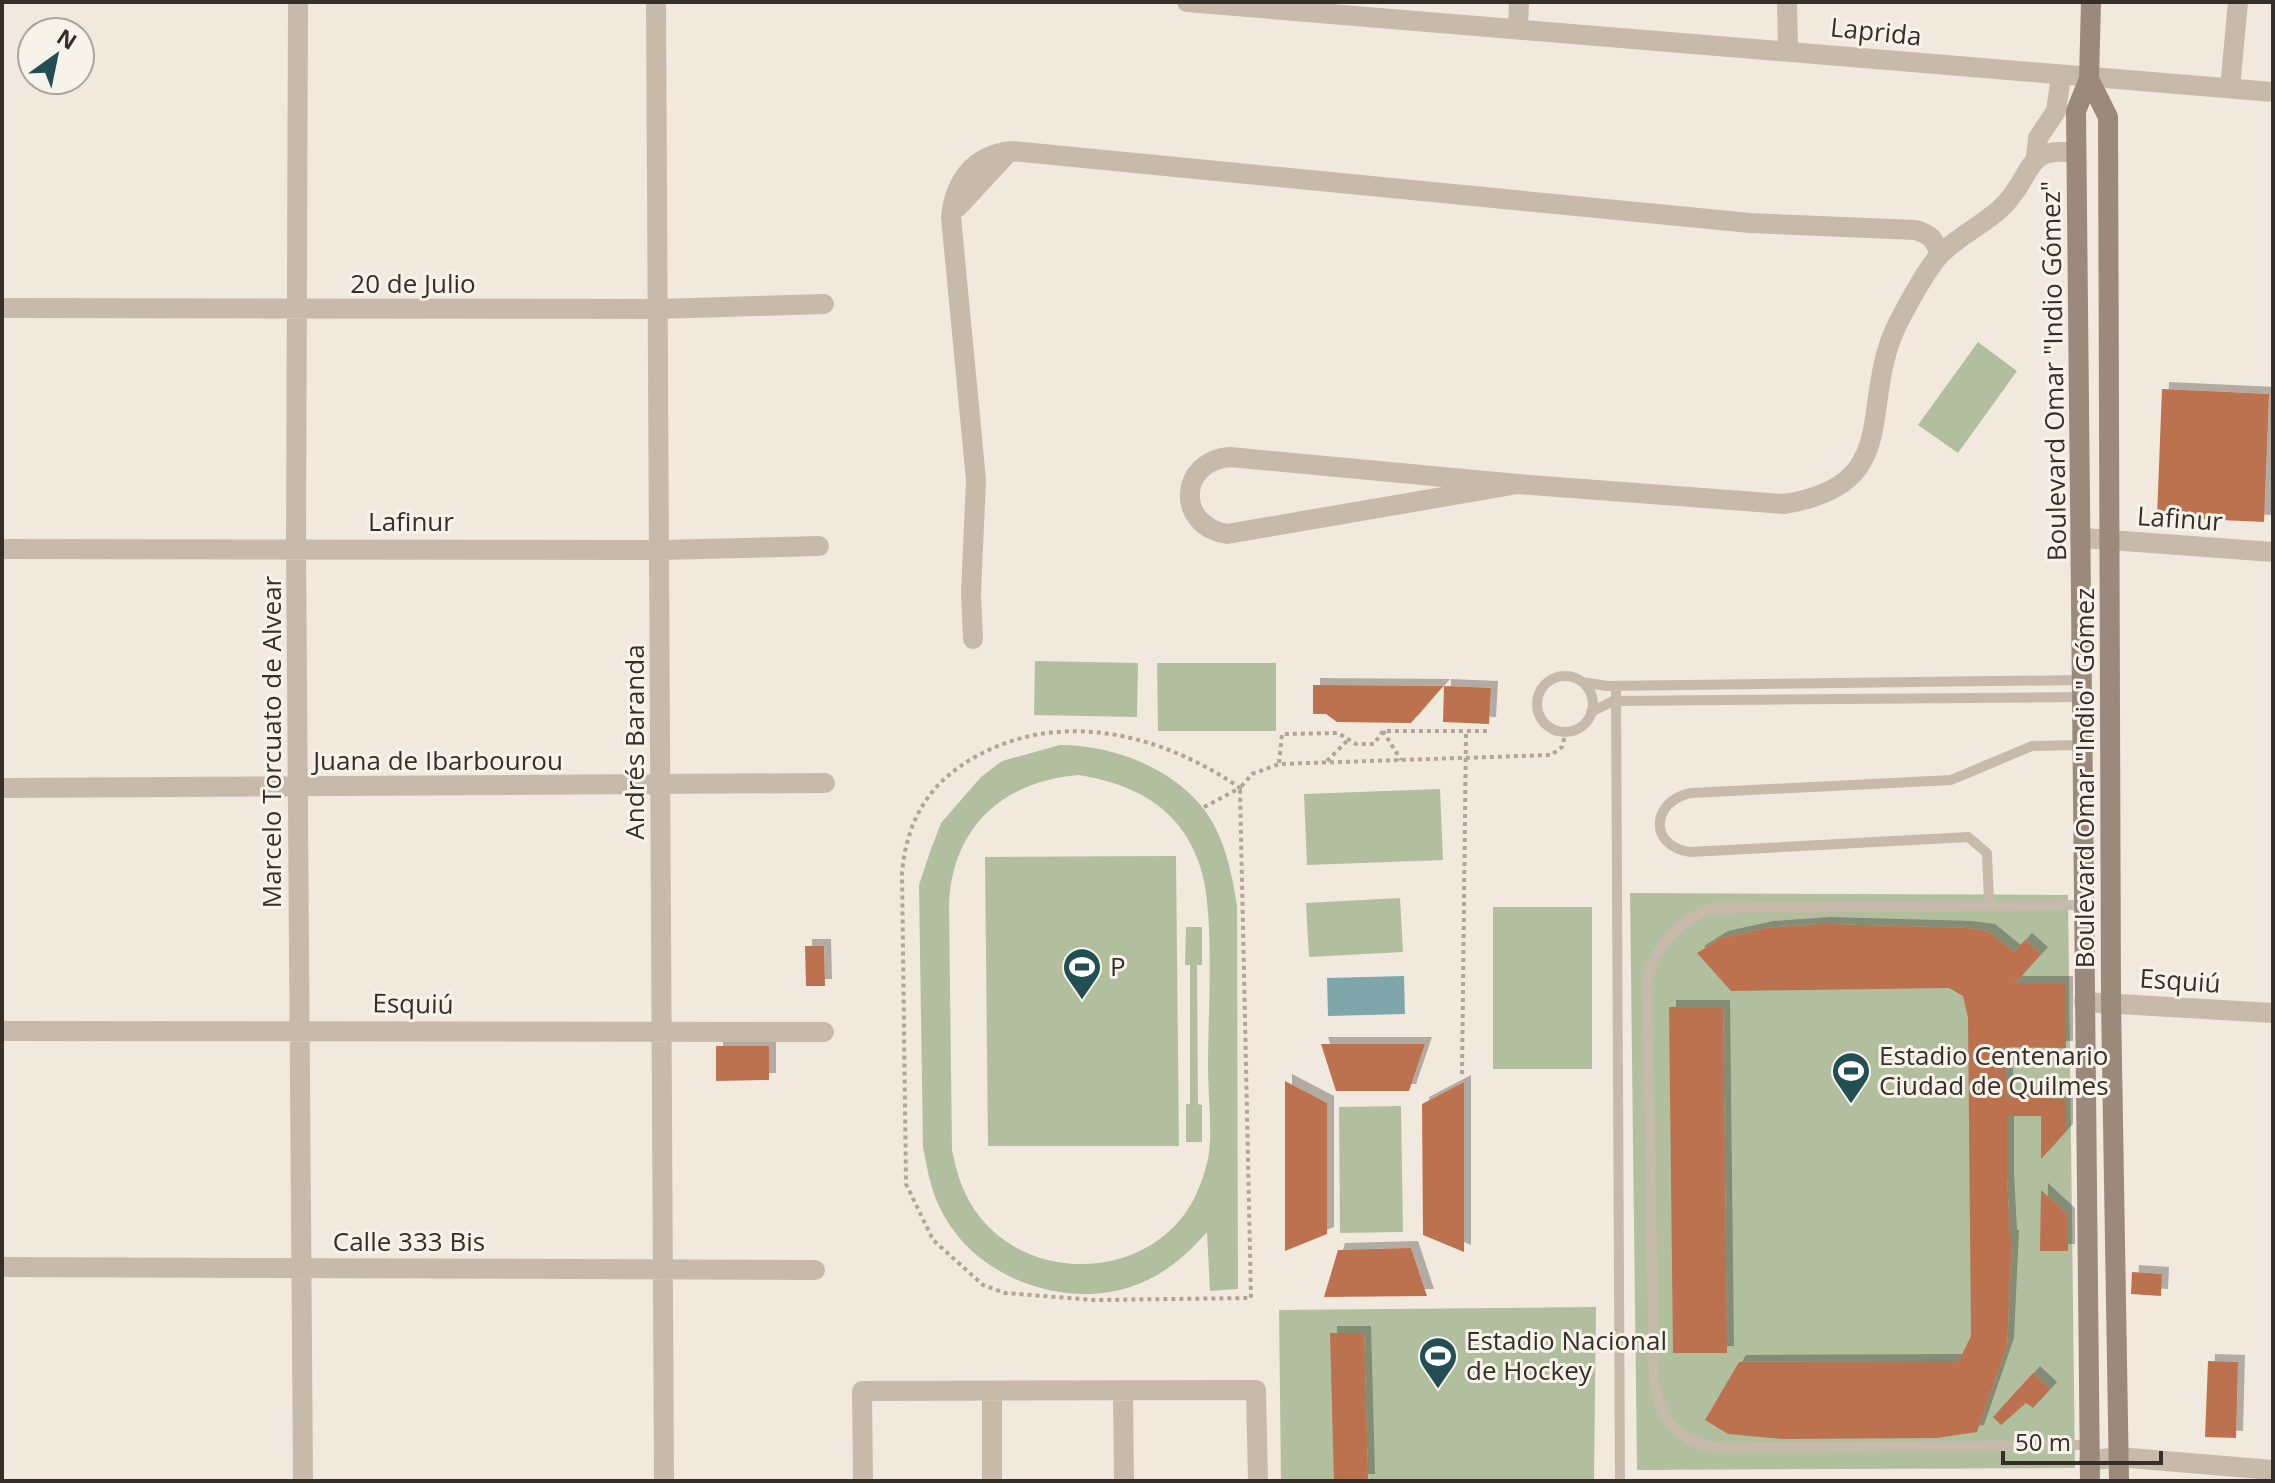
<svg xmlns="http://www.w3.org/2000/svg" width="2275" height="1483" font-family="'Open Sans',sans-serif">
	<style>
		.green { fill: #b2bf9f; fill-rule: evenodd }
		.water { fill: #7fa7ab }
		.building { fill: #bc7150; filter: url(#shadow) }
		.lines { fill: none; stroke-linecap: round; stroke-linejoin: round }
		.path { stroke: #b4a495; stroke-width: 4; stroke-dasharray: 4 4; stroke-linecap: butt }
		.service { stroke: #c8baab; stroke-width: 10 }
		.minor { stroke: #c8baab; stroke-width: 20 }
		.tertiary { stroke: #c8baab; stroke-width: 20 }
		.secondary { stroke: #9b8a7c; stroke-width: 20 }
		.labels { text-anchor: middle; stroke-width: 6; stroke-linejoin: round; paint-order: stroke }
		.street-label { font-size: 26px; fill: #362e29; stroke: #f8f3ea }
		.poi-label { font-size: 26px; fill: #362e29; stroke: #f8f3ea; text-anchor: start }
	</style>
	<defs>
		<filter id="shadow"><feDropShadow dx="7" dy="-7" stdDeviation="0" flood-color="#0004"/></filter>
	</defs>
	<rect width="100%" height="100%" fill="#f1e9de"/>
	<path class="green" d="M1978,342L2017,371L1958,453L1918,425Z
		M1035,661L1138,663L1137,717L1034,715Z
		M1157,663H1276V731H1158Z
		M1060,745C1113,745 1174,768 1206,812C1225,839 1232,874 1237,905L1238,1289L1210,1291L1207,1232C1187,1255 1163,1276 1133,1286C1062,1311 971,1276 939,1206C930,1187 927,1167 923,1147L919,885L930,852L941,823L981,777L1002,761ZM1079,775C1116,781 1155,795 1179,826C1191,841 1200,862 1204,881C1214,933 1208,1013 1208,1068C1208,1097 1213,1131 1208,1159C1205,1172 1200,1187 1194,1199C1152,1279 1034,1286 979,1216C963,1195 957,1174 952,1150L949,905C952,827 1003,781 1079,775Z
		M1440,789L1443,860L1307,865L1304,794Z
		M1176,856L1179,1146H988L985,857Z
		M1630,893L2068,895L2075,1468L1637,1470Z
		M1400,898L1403,952L1309,957L1306,903Z
		M1493,907H1592V1069H1493Z
		M1186,927H1202V965H1197L1198,1104L1202,1105V1142H1186V1104H1190V965H1185Z
		M1401,1106L1403,1232L1340,1233L1339,1107Z
		M1596,1307L1594,1481H1281L1279,1310Z"/>
	<path class="water" d="M1404,976L1405,1014L1328,1016L1327,978Z"/>
	<path class="building" d="M2162,389L2269,394L2264,522L2157,517Z
		M1313,685L1443,686L1411,723L1337,722L1326,714H1313Z
		M1444,686L1491,688L1489,724L1443,722Z
		M1823,924L1966,928L1988,931L2014,952L2025,940L2041,954L2015,983H2066V1048L2003,1047L2008,1097L2066,1099V1131L2041,1159V1116H2007V1180L2010,1237H2012L2007,1345L1977,1432L1937,1438L1782,1439L1728,1434L1705,1420L1739,1362L1959,1361L1971,1336L1968,1018L1963,996L1949,988L1731,991L1697,953L1721,938L1766,928Z
		M805,946H824L825,986H806Z
		M1669,1007H1723L1727,1353H1673Z
		M1321,1044H1425L1409,1091H1336Z
		M716,1046H769V1080L716,1081Z
		M1285,1081L1327,1103V1234L1285,1251Z
		M1464,1082V1252L1423,1235L1422,1104Z
		M2041,1190L2068,1215V1251H2040Z
		M1411,1248L1427,1296L1324,1297L1338,1250Z
		M2132,1272L2162,1274L2161,1296L2131,1294Z
		M1330,1333H1364L1368,1481H1334Z
		M2208,1361L2238,1362L2236,1438L2205,1437Z
		M2033,1373L2050,1389L2033,1408L2026,1403L2001,1425L1993,1417Z"/>
	<g class="lines">
		<path class="path" d="M1383,731L1401,760
			M1327,761L1348,740
			M1279,763L1282,734L1338,733L1356,744H1374L1383,731H1490
			M1204,807L1240,788C1162,734 1062,709 977,756C929,782 907,820 902,872L906,1184L933,1240L983,1285L1005,1293L1094,1300L1251,1298L1240,788L1252,774L1279,764L1551,755L1562,747L1566,731
			M1462,1074L1466,731"/>
		<path class="service" d="M1537 704a28 28 0 1 1 56 0a28 28 0 1 1-56 0Z
			M1582,682L1607,686L2083,680
			M1616,686L1620,1481
			M1591,712L1613,701L2082,697
			M1989,903L1987,853L1968,837L1690,852C1648,846 1651,801 1691,793L1951,780L2032,746L2083,745
			M2082,905L1713,908C1679,920 1657,944 1647,979L1654,1376C1658,1419 1675,1440 1717,1448L2088,1445"/>
		<path class="minor" d="M298,2L296,547L303,1481
			M656,2L664,1481
			M1787,2L1788,49
			M1518,27L1519,2
			M2230,88L2238,2
			M2036,156L2038,138L2056,111L2061,76
			M958,207L1007,154
			M2,308L659,309L824,304
			M1518,484L1227,534C1175,525 1179,461 1230,457L1518,484L1784,504C1906,485 1857,405 1898,323C1909,302 1924,273 1939,256C1958,235 1987,224 2006,203C2035,171 2025,146 2076,153
			M2083,538L2273,552
			M2,549L660,550L819,546
			M973,639L971,593L976,480L951,217C955,180 974,155 1012,151L1750,223L1915,230C1931,234 1935,240 1940,255
			M2,788L825,783
			M2084,1002L2273,1013
			M2,1031L824,1032
			M2,1267L815,1270
			M992,1392V1481
			M1123,1392L1124,1481
			M2089,1461L2118,1457L2273,1470
			M863,1481L862,1391L1256,1390L1258,1481"/>
		<path class="tertiary" d="M1187,2L2273,92"/>
		<path class="secondary" d="M2089,79L2108,117L2111,1002L2119,1481
			M2090,1481L2076,111L2089,79L2091,2"/>
	</g>
	<defs>
		<g id="stadium-pin" transform="scale(2)"><path d="M0 17L-7.5 6A9.5 9.5 0 1 1 7.5 6Z" fill="#224e54" stroke="#f8f3ea"/><path d="M0-5a6.5 5 0 1 0 0 10a6.5 5 0 1 0 0-10ZM-3.5-1.8h7v3.6h-7Z" fill="#fff"/></g>
	</defs>
	<g fill-rule="evenodd">
		<use href="#stadium-pin" x="1082" y="967"/>
		<use href="#stadium-pin" x="1851" y="1071"/>
		<use href="#stadium-pin" x="1438" y="1356"/>
	</g>
	<g class="labels">
		<g class="street-label">
			<text transform="translate(1876 32) rotate(6)" y="9">Laprida</text>
			<text x="413" y="293">20 de Julio</text>
			<text transform="translate(2054 371) rotate(-91)" y="9">Boulevard Omar "Indio Gómez"</text>
			<text transform="translate(2180 519) rotate(4)" y="9">Lafinur</text>
			<text x="411" y="531">Lafinur</text>
			<text transform="translate(272 742) rotate(-90)" y="9">Marcelo Torcuato de Alvear</text>
			<text transform="translate(635 742) rotate(-90)" y="9">Andrés Baranda</text>
			<text x="438" y="770">Juana de Ibarbourou</text>
			<text transform="translate(2085 778) rotate(-90)" y="9">Boulevard Omar "Indio" Gómez</text>
			<text transform="translate(2180 981) rotate(4)" y="9">Esquiú</text>
			<text transform="translate(413 1004) rotate(1)" y="9">Esquiú</text>
			<text x="409" y="1251">Calle 333 Bis</text>
		</g>
		<g class="poi-label">
			<text x="1110" y="976">P</text>
			<text x="1879" y="1065">Estadio Centenario<tspan x="1879" dy="30">Ciudad de Quilmes</tspan></text>
			<text x="1466" y="1350">Estadio Nacional<tspan x="1466" dy="30">de Hockey</tspan></text>
		</g>
	</g>
	<rect width="2275" height="1483" fill="none" stroke="#362e29" stroke-width="8"/>
	<g transform="translate(56 56) rotate(33)"><circle r="38" fill="#f8f3ea" stroke="#aaa49d" stroke-width="2"/>
	<path d="M0-6L14 30L0 20L-14 30Z" fill="#224e54"/>
	<text y="-12" font-size="22" font-weight="bold" text-anchor="middle" fill="#362e29">N</text>
	</g>
	<path d="M2003 1451v12h158v-12" fill="none" stroke="#362e29" stroke-width="4"/>
	<text x="2015" y="1451" font-size="24" fill="#362e29" stroke="#f8f3ea" stroke-width="6" paint-order="stroke">50 m</text>
</svg>
